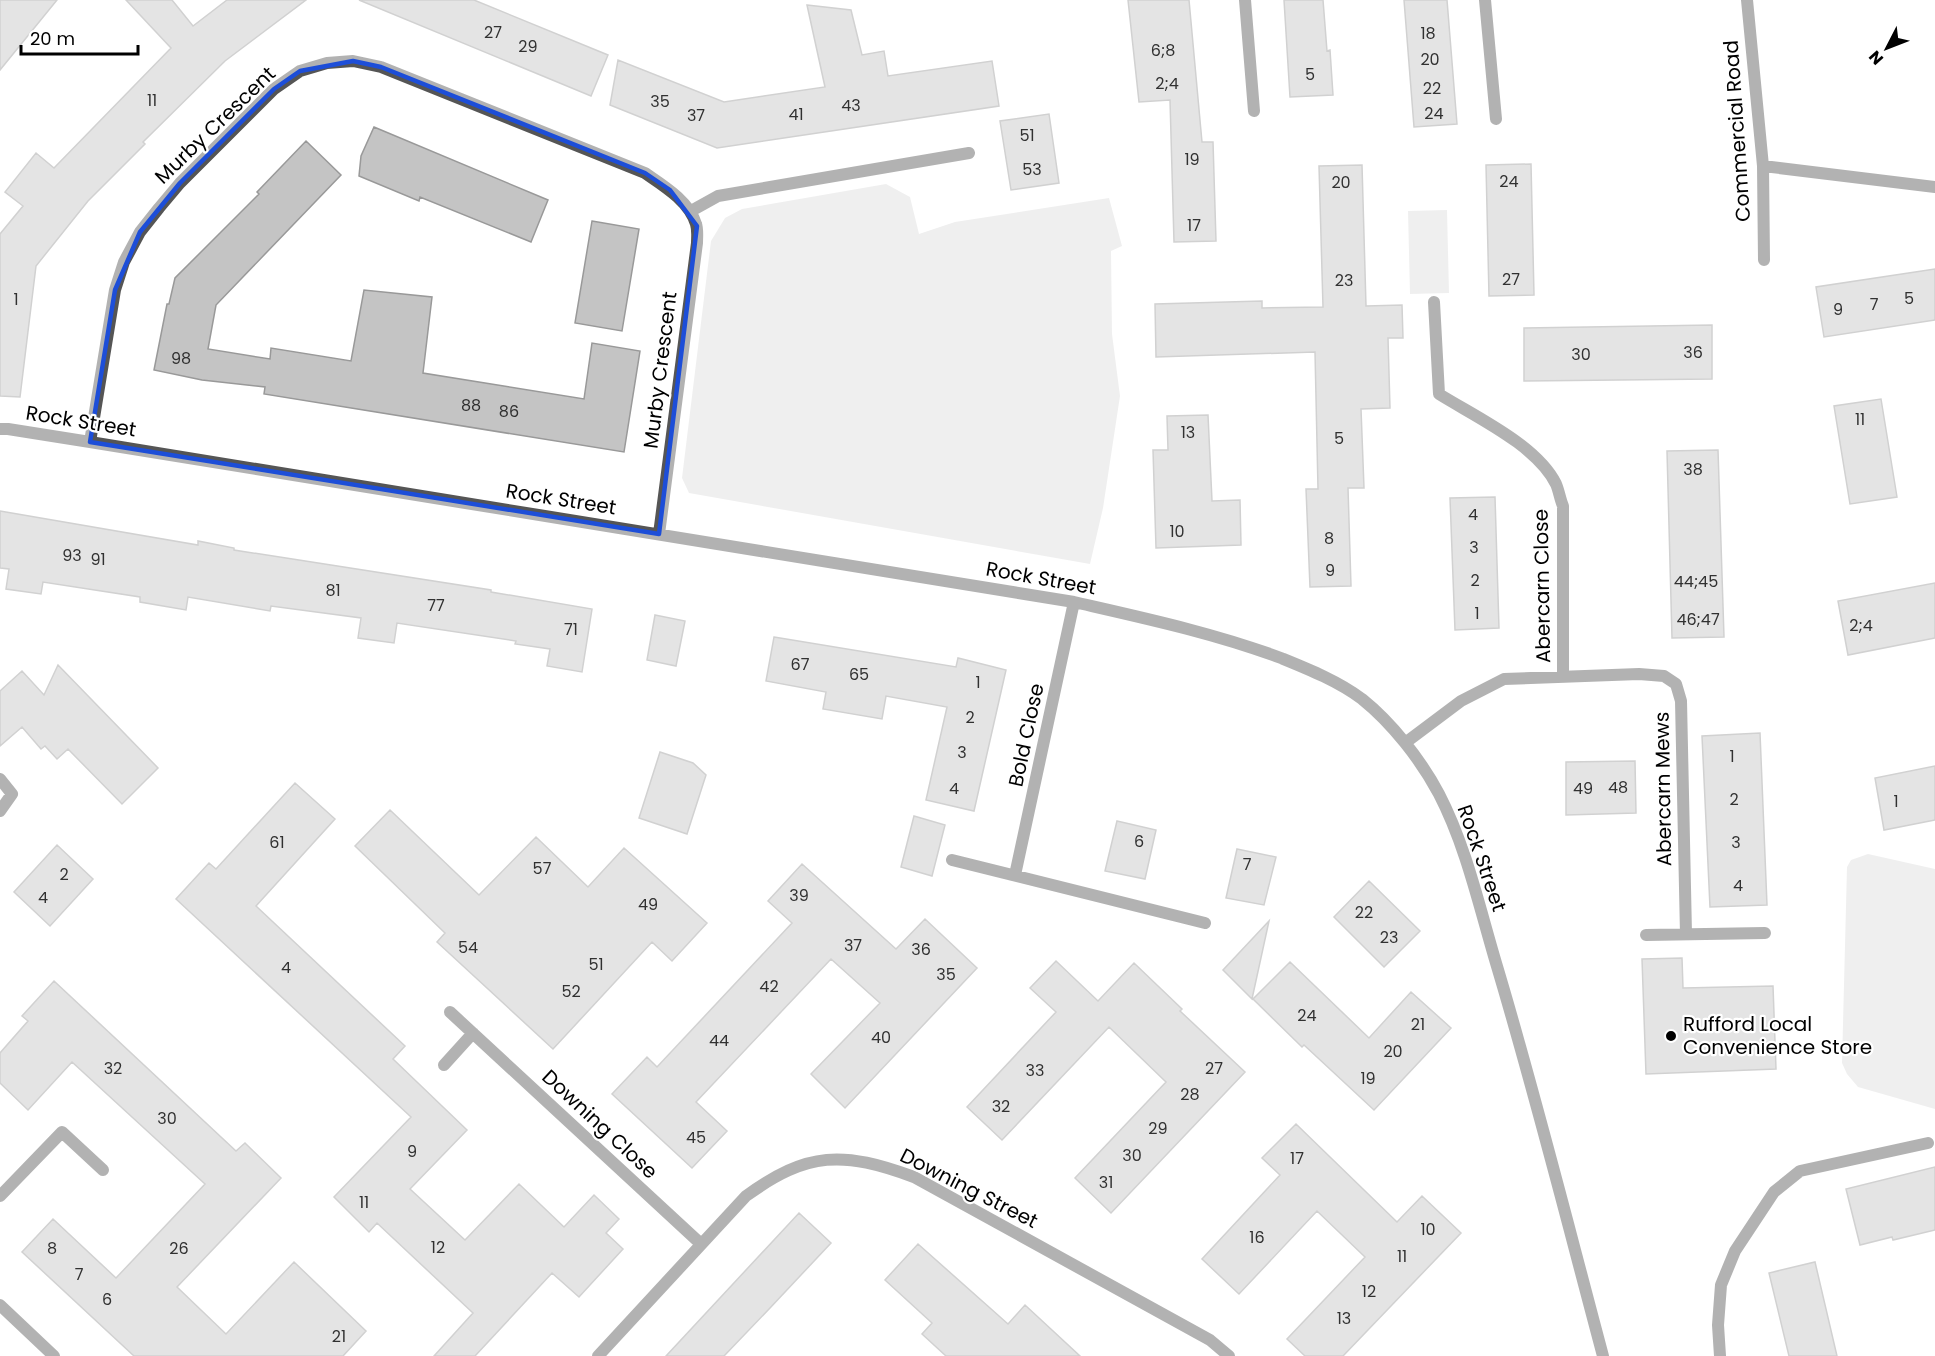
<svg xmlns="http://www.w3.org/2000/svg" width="1935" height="1356" font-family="Poppins,sans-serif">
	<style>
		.green { fill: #dcdcdc }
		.building { fill: #c4c4c4; stroke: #999; stroke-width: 1.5 }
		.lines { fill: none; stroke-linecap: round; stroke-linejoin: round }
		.minor { stroke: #555; stroke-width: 12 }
		.marked { fill: none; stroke: #1d4ed8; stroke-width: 4.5; stroke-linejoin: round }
		.poi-dot { fill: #000; stroke: #fff; stroke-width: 2 }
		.labels { text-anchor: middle; stroke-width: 4.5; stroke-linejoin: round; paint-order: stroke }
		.number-label { font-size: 16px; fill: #313131 }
		.street-label { font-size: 20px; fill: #000; stroke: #fff }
		.poi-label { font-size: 20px; fill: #000; stroke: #fff; text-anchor: start }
	</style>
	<rect width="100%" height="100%" fill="#fff"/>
	<path class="green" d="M886,184L910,197L919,234L955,222L1109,198L1122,246L1111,251L1112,334L1120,396L1103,508L1090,564L689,493L682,478L711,241L725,218L742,209Z
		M1447,210L1449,293L1410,294L1408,211Z
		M1868,854L1935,869V1109L1858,1087L1847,1074L1842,1063L1847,867L1851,860Z"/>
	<path class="building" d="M0,0H57L0,70Z
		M126,0H172L193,26L227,0H306L225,61L143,142L145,144L88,201L36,266L20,397L0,396V234L23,206L5,192L36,153L54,168L171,48Z
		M359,0H474L608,55L591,96Z
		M1128,0H1189L1202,142H1213L1216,241L1174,242L1170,100L1139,102Z
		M1284,0H1323L1327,51L1330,50L1333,95L1290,97Z
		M1404,0H1447L1457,124L1414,127Z
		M807,5L851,10L862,55L884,51L888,76L992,61L999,106L717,148L610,105L618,60L724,102L825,87Z
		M1049,114L1059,183L1011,190L1000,121Z
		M374,127L548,200L531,242L420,197L419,201L359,176L361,156Z
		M306,141L341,175L216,305L208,349L270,359L271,348L351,361L364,290L432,297L423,373L584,399L592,343L640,351L624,452L264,394L265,387L202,380L154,370L167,304H169L175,278L259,194L257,192Z
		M1531,164L1534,295L1489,296L1486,165Z
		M1362,165L1366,306L1402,305L1403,338H1388L1390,408L1361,409L1364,488H1348L1351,586L1310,587L1306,489H1318L1315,352L1156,357L1155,304L1262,301V308L1323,307L1319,166Z
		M592,221L639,229L622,331L575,323Z
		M1935,269V320L1824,337L1816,287Z
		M1712,325V379L1524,381V328Z
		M1881,399L1897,497L1850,504L1834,406Z
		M1208,415L1212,501L1240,500L1241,545L1156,548L1153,450H1168L1167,416Z
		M1718,450L1724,637L1672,638L1667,451Z
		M1495,497L1499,628L1455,630L1450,498Z
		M0,511L198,545V541L234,548V550L491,590V592L592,609L582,672L547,666L550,649L515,644L516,641L397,623L394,643L358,638L361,618L271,606L270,611L188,597L186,610L140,602V597L43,582L41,594L6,589L9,569L0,568Z
		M1935,583V638L1848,655L1838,601Z
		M655,615L685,621L676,666L647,660Z
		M774,637L956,667L958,658L1006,670L974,811L926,800L947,707L886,696L882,719L823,709L826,692L766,681Z
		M58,665L158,768L122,804L68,749L57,759L45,746L41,749L22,727L0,746V691L22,671L44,695Z
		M1760,733L1767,905L1710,907L1702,736Z
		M660,752L693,763L706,775L687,834L639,818Z
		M1635,761L1636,813L1566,815V762Z
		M1935,766V820L1884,830L1875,778Z
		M295,783L335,819L256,906L405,1046L393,1059L467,1130L410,1189L465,1240L519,1184L564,1227L594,1195L619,1219L606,1233L623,1249L579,1297L552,1273L475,1356H434L473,1313L377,1223L369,1232L334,1197L411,1117L176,899L209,863L216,869Z
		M390,810L479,895L536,837L588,887L624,848L707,923L672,961L652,942L553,1049L437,942L445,933L355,846Z
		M914,816L945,825L932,876L901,867Z
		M1117,821L1156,830L1145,879L1105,871Z
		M57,845L93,879L50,926L14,892Z
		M1237,849L1276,857L1264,905L1226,898Z
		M802,864L896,949L925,919L977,968L845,1108L811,1074L880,1003L831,959L696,1102L727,1131L692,1168L612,1094L647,1057L657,1067L792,923L768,901Z
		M1369,881L1420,931L1384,967L1334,917Z
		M1269,921L1252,999L1223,970Z
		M1682,958L1683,988L1773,986L1776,1069L1646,1074L1642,959Z
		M1056,961L1098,1001L1134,963L1182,1009L1180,1011L1245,1072L1111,1213L1075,1178L1166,1082L1109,1027L1002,1140L967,1107L1056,1012L1030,988Z
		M1290,962L1369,1038L1411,992L1451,1028L1374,1110L1304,1045L1302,1047L1253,999Z
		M54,981L236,1151L245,1143L281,1178L177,1287L226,1334L294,1262L366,1331L343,1356H134L22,1252L53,1219L116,1278L205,1184L72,1062L28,1110L0,1083V1053L28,1021L22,1016Z
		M1296,1124L1397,1222L1422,1196L1461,1233L1343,1356H1305L1287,1339L1365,1257L1317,1211L1239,1294L1202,1259L1280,1175L1262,1158Z
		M1935,1167V1230L1893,1240L1892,1237L1860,1245L1846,1189Z
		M799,1213L831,1243L770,1308L724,1356H666Z
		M918,1244L1008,1324L1025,1305L1080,1356H946L922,1334L932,1323L885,1280Z
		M1815,1262L1837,1356H1789L1769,1273Z"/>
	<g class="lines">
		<path class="minor" d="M1245,0L1254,111
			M1485,0L1496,119
			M1747,0L1763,166L1764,260
			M1763,166L1935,187
			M691,211L718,196L969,153
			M1434,302L1439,394C1474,416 1537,445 1556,484C1559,491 1560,499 1563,506V677
			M0,429H8L90,442L1074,602C1144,618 1214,633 1281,658C1308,669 1338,681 1362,699C1392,723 1421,760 1439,794C1466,846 1479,906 1496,963C1535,1093 1568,1225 1603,1356
			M90,442L115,290L124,262L140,232L159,208L180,183L274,89L300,71L327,63L353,61L381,67L645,173C664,186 689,201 696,224C698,230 697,237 697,243L659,534
			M1405,743L1461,701L1504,679L1639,674L1664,676L1676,684L1681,701L1686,934
			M0,779L12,794L0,811
			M952,860L1205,923
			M1015,875L1074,602
			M1646,935L1765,933
			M450,1012L701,1244
			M444,1065L473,1033
			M0,1196L62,1132L103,1170
			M0,1305L54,1356
			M598,1356L746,1196C808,1151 843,1151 914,1177L1210,1340L1229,1356
			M1720,1356L1718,1325L1721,1285L1735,1251L1774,1192L1800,1171L1928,1143"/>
	</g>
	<path d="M0 0H1935V1356H0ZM353,61L381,67L645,173L670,190L697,226L659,534L90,442L115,290L140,232L180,183L274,89L300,71Z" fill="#fff" fill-opacity=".55" fill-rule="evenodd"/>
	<path class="marked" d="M353,61L381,67L645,173L670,190L697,226L659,534L90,442L115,290L140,232L180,183L274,89L300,71Z"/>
	<circle class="poi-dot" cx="1671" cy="1036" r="6"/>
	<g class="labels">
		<g class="number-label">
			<text x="493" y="38">27</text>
			<text x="1428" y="39">18</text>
			<text x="528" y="52">29</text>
			<text x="1163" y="56">6;8</text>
			<text x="1430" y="65">20</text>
			<text x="1310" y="80">5</text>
			<text x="1167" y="89">2;4</text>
			<text x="1432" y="94">22</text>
			<text x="152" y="106">11</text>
			<text x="660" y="107">35</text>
			<text x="851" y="111">43</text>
			<text x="1434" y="119">24</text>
			<text x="796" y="120">41</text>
			<text x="696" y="121">37</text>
			<text x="1027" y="141">51</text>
			<text x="1192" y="165">19</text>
			<text x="1032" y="175">53</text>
			<text x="1509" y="187">24</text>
			<text x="1341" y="188">20</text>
			<text x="1194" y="231">17</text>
			<text x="1511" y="285">27</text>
			<text x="1344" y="286">23</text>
			<text x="1909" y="304">5</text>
			<text x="16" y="305">1</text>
			<text x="1874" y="310">7</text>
			<text x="1838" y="315">9</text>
			<text x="1693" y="358">36</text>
			<text x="1581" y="360">30</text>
			<text x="181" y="364">98</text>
			<text x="471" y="411">88</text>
			<text x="509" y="417">86</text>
			<text x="1860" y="425">11</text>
			<text x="1188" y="438">13</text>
			<text x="1339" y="444">5</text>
			<text x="1693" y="475">38</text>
			<text x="1473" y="520">4</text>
			<text x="1177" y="537">10</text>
			<text x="1329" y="544">8</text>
			<text x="1474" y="553">3</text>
			<text x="72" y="561">93</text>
			<text x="98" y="565">91</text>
			<text x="1330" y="576">9</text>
			<text x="1475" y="586">2</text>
			<text x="1696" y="587">44;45</text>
			<text x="333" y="596">81</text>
			<text x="436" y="611">77</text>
			<text x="1477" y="619">1</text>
			<text x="1698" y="625">46;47</text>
			<text x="1861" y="631">2;4</text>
			<text x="571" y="635">71</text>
			<text x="800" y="670">67</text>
			<text x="859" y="680">65</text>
			<text x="978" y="688">1</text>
			<text x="970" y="723">2</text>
			<text x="962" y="758">3</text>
			<text x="1732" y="762">1</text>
			<text x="1618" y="793">48</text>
			<text x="954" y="794">4</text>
			<text x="1583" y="794">49</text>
			<text x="1734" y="805">2</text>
			<text x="1896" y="807">1</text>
			<text x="1139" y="847">6</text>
			<text x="277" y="848">61</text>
			<text x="1736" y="848">3</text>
			<text x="1247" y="870">7</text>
			<text x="542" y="874">57</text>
			<text x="64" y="880">2</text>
			<text x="1738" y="891">4</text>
			<text x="799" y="901">39</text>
			<text x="43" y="903">4</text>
			<text x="648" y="910">49</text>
			<text x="1364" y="918">22</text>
			<text x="1389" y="943">23</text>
			<text x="853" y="951">37</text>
			<text x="468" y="953">54</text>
			<text x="921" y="955">36</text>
			<text x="596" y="970">51</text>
			<text x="286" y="973">4</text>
			<text x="946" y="980">35</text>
			<text x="769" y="992">42</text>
			<text x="571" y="997">52</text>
			<text x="1307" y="1021">24</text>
			<text x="1418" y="1030">21</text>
			<text x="881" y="1043">40</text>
			<text x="719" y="1046">44</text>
			<text x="1393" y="1057">20</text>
			<text x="113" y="1074">32</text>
			<text x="1214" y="1074">27</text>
			<text x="1035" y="1076">33</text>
			<text x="1368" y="1084">19</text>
			<text x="1190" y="1100">28</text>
			<text x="1001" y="1112">32</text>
			<text x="167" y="1124">30</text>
			<text x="1158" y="1134">29</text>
			<text x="696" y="1143">45</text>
			<text x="412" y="1157">9</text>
			<text x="1132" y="1161">30</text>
			<text x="1297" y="1164">17</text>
			<text x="1106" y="1188">31</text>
			<text x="364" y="1208">11</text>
			<text x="1428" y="1235">10</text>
			<text x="1257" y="1243">16</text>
			<text x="438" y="1253">12</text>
			<text x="52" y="1254">8</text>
			<text x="179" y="1254">26</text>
			<text x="1402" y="1262">11</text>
			<text x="79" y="1280">7</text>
			<text x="1369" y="1297">12</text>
			<text x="107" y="1305">6</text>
			<text x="1344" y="1324">13</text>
			<text x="339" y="1342">21</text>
		</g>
		<g class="street-label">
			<text transform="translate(215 125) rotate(-44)" y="7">Murby Crescent</text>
			<text transform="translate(1737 131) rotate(-94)" y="7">Commercial Road</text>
			<text transform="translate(660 370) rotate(-83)" y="7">Murby Crescent</text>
			<text transform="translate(81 421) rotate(9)" y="7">Rock Street</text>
			<text transform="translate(561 499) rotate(9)" y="7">Rock Street</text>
			<text transform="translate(1041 578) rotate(10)" y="7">Rock Street</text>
			<text transform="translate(1542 586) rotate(-91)" y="7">Abercarn Close</text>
			<text transform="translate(1026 735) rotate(-78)" y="7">Bold Close</text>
			<text transform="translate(1663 789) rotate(-91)" y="7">Abercarn Mews</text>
			<text transform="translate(1482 858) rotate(71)" y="7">Rock Street</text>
			<text transform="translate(600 1124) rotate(43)" y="7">Downing Close</text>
			<text transform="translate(969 1188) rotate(27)" y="7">Downing Street</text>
		</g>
		<g class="poi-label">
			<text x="1683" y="1031">Rufford Local<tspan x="1683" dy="23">Convenience Store</tspan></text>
		</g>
	</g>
	<g transform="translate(1887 48) rotate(228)" stroke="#ffffff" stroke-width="4.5" paint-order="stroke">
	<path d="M0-4.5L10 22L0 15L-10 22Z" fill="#000000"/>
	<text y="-9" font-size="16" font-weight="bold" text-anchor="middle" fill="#000000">N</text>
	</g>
	<path d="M21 45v9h117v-9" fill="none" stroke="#000000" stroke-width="3"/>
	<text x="30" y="45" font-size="18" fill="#000000" stroke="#ffffff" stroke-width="4.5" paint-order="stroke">20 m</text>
</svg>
